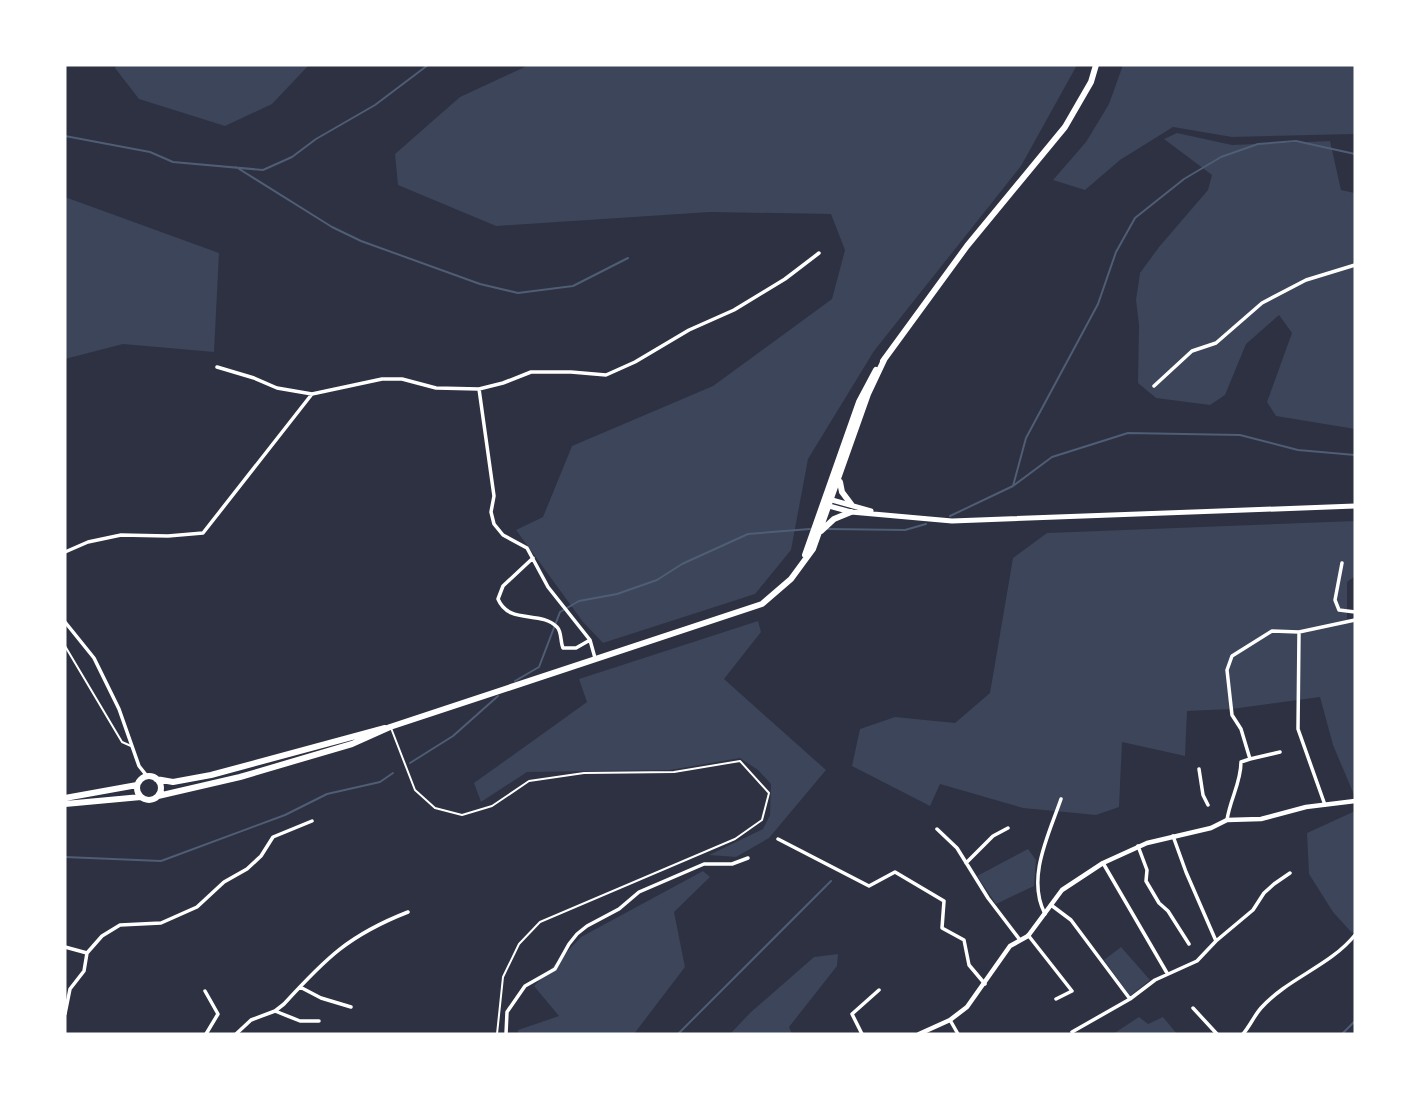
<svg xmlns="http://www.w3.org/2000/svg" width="1420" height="1099" font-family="Manrope,sans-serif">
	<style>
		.green { fill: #3c4559 }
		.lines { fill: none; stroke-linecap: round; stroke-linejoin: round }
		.stream { stroke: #4f5d75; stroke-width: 2 }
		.service { stroke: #fff; stroke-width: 2 }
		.minor { stroke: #fff; stroke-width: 3.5 }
		.tertiary { stroke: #fff; stroke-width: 4.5 }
		.secondary { stroke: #fff; stroke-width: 5 }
		.primary { stroke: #fff; stroke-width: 6 }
	</style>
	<rect width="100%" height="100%" fill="#2d3142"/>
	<path class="green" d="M117,65H309L272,104L225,126L139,99L115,68Z
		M529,65H1077L1021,166L874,351L808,459L791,550L755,594L603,643L583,622L516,530L543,517L572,446L713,386L832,299L845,250L831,214L710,212L496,226L398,185L395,154L460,97Z
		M1123,65H1355V134L1232,137L1173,127L1120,160L1085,190L1053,180L1086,142L1109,104Z
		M1177,133L1232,145L1330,141L1341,190L1355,193V429L1276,416L1267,402L1292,333L1279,315L1246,344L1225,395L1210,405L1156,398L1138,383L1139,325L1136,300L1140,273L1159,247L1208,190L1212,175L1164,139Z
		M65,197L219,253L214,352L123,344L65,359Z
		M1355,521V576L1347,582V619L1355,621V797L1333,745L1320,697L1232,709L1187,711L1185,756L1122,742L1119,807L1096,815L1023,808L940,784L930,806L852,766L860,729L895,717L955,723L990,693L1013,558L1047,533Z
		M758,621L761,632L724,679L826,770L769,838L736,857L709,855L763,829L770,815L771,784L758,770L740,758L670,770L527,772L481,802L474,783L587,702L579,679Z
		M1355,811V931L1352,933L1333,912L1309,874L1307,833Z
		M1028,849L1036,860L1034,886L996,904L977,876Z
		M703,871L710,877L674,912L685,967L634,1034H518V1030L559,1016L534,986L581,937Z
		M1121,947L1150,980L1130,996L1104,960Z
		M838,954L837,966L789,1027L792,1034H730L751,1012L814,957Z
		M1139,1017L1148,1024L1163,1017L1177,1034H1113Z"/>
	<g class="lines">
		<path class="stream" d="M65,136L150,152L173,162L263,170L292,157L316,139L375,105L428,65
			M236,167L332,227L361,241L480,284L518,293L573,286L628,258
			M1013,486L1026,438L1098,304L1116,252L1135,218L1184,179L1221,157L1258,144L1296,141L1355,154
			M950,516L1013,486L1052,457L1128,433L1240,435L1298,450L1355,455
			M828,529L905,530L926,524
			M515,681L539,667L560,612L579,601L617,594L657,580L682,564L748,534L810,529
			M410,763L453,736L498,696
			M65,857L161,861L285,815L327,794L380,782L393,773
			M678,1034L831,881
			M1342,1034L1355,1021"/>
		<path class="service" d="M65,646L122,742L131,746
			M391,728L415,790L435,808L462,815L492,806L529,781L584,773L674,772L740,761L769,793L762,820L735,839L540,922L519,944L503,977L497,1034"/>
		<path class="minor" d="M217,367L254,378L277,388L312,394
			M1154,386L1192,351L1216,343L1262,303L1306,280L1355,265
			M479,389L494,496L491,512L494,524L503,535L527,548L548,587L590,640L595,658
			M65,552L88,542L121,535L168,536L203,533L312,394L382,379H402L436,388L479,389L503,383L531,372H571L606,375L635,362L689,330L734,310L785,279L819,253
			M533,558L503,586L498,599C509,625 540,610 557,627C562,632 560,641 563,648H576L590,640
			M1342,563L1335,600L1339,610L1355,612
			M65,622L94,658L119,709L139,766L147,776
			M1299,633L1298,729L1325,805
			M1250,759L1280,752
			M1199,769L1203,795L1208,805
			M1227,820C1230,799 1241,783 1241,762L1250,759L1241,729L1232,715L1227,670L1232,656L1272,631L1299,632L1355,620
			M937,829L957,848L988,898L1020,940
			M778,839L869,886L895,872L944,901L942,928L964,940L969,965L985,984
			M1138,846L1147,870L1146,881L1159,903L1168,911L1189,944
			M966,863L993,836L1008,828
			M1103,863L1167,973
			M1051,905L1071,920L1130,999L1072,1032
			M1045,914C1026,878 1049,834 1061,799
			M1028,935L1072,991L1056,999
			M1216,941L1253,910L1264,893L1274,884L1290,873
			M65,947L87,953L84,971L70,989L65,1014
			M87,953L102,936L120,925L161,923L197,907L224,882L247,869L261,856L273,837L312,821
			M300,987L321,998L351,1007
			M205,991L218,1014L206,1034
			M1130,999L1155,980L1197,961L1216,941L1186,872L1173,836
			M1193,1008L1217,1034
			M275,1011L300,1021H319
			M950,1020L958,1034
			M236,1034L251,1020L275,1011L284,1004C326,958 349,935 408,912
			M506,1034L507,1012L525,986L555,969L569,944L577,934L587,926L619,909L639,892L704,864H732L748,858
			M862,1034L852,1014L879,990
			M1243,1034C1250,1026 1254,1016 1261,1008C1288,978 1330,966 1355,935"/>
		<path class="tertiary" d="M919,1034L950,1020L967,1007L1010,946L1028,936L1062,890L1103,863L1147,843L1211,828L1227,820L1261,819L1306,807L1355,801"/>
		<path class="secondary" d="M832,500L871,511
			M829,506L851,512L952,521L1355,506"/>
		<path class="primary" d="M883,361L967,246L1065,127L1091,82L1096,65
			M840,482L842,492L851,504
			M821,531L834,519L851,512
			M805,555L859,402L876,370
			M137 788a12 12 0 1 1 24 0a12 12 0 1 1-24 0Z
			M156,779L173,782L211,775L385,728
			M158,796L240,777L352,744L390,727L762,604L791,579L813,549L868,394L885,358
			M65,798L137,785
			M65,804L141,797"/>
	</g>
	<rect width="1420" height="1099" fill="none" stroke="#ffffff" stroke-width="133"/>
</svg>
